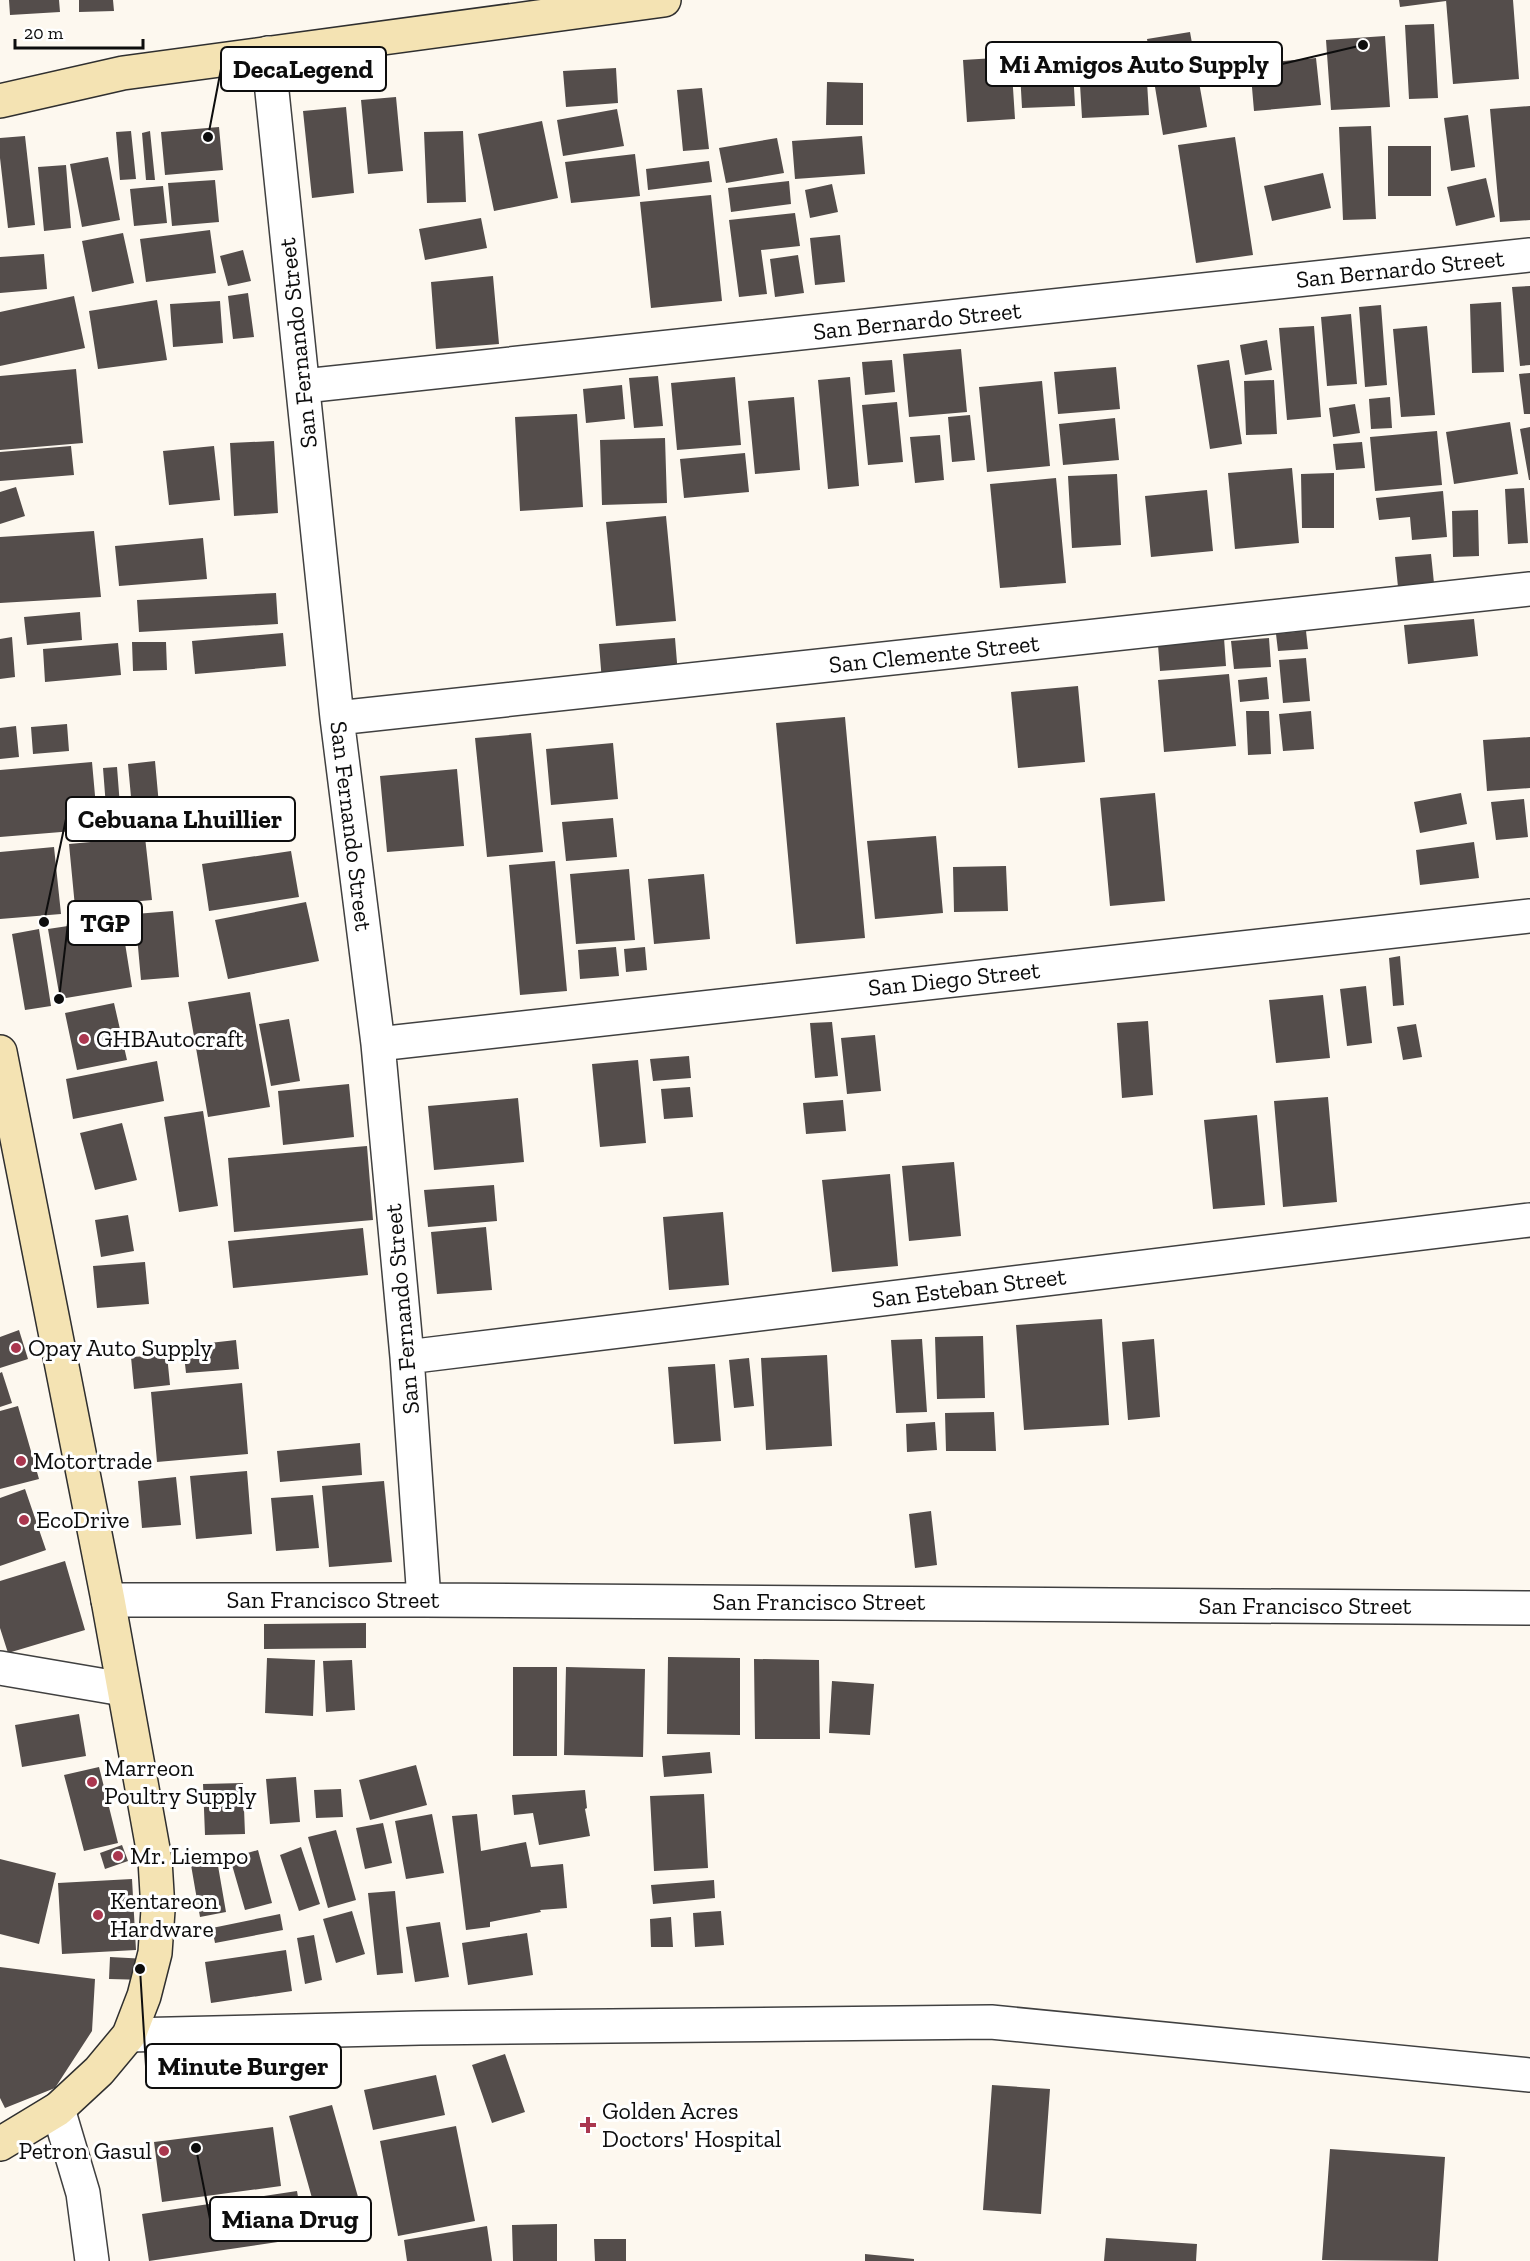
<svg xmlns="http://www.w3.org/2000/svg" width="1530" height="2261" font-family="'Zilla Slab',serif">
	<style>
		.building { fill: #544d4b }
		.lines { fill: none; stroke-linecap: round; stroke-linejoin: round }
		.street-casing { stroke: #404040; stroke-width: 36 }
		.secondary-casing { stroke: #2f2f2f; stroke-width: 36 }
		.street { stroke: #fff; stroke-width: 33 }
		.secondary { stroke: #f4e3b3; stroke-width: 33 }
		.poi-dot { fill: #aa374f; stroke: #fff; stroke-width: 2 }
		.labels { text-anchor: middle; stroke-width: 6; stroke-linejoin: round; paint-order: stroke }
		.street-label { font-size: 24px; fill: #0d0d0d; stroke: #fff }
		.poi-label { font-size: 24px; fill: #0d0d0d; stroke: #fff; text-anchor: start }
		.leader { fill: none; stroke: #0d0d0d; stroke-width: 2 }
		.callout-dot { fill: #0d0d0d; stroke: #fff; stroke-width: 2 }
		.callout { fill: #fff; stroke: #0d0d0d; stroke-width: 2 }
		.callout-label { font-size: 26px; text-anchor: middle; font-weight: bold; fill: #0d0d0d }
	</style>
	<rect width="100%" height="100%" fill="#fdf8ef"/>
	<path class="building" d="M9,0H59L60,12L10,15Z
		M79,0H113L114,11L79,12Z
		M1399,0H1446V1L1400,7Z
		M1446,0H1513L1519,79L1453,84Z
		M1434,24L1438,98L1409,99L1405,25Z
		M1190,32L1207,127L1163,135L1147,39Z
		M1385,36L1390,107L1331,110L1326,40Z
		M1145,48L1149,115L1082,118L1078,51Z
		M1072,51L1075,106L1022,108L1019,54Z
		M1011,57L1015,119L967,122L963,60Z
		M1316,58L1321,105L1254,111L1250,64Z
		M616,68L618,103L566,107L563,71Z
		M827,82L863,83V125H826Z
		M702,88L709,149L683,151L677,90Z
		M396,97L403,171L368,174L361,100Z
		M1530,106V220L1500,222L1490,109Z
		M346,107L354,193L312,198L303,111Z
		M617,109L624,146L563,156L557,120Z
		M1468,115L1475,167L1451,171L1444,118Z
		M542,121L558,198L494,211L478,134Z
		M1371,126L1376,219L1343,220L1339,127Z
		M219,127L223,170L165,175L161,132Z
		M131,131L136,179L120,180L116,132Z
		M150,131L155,180H146L142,133Z
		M463,131L466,202L427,203L424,132Z
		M25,136L35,225L8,228L0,158V138Z
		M862,136L865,174L795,179L792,141Z
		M1235,137L1253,255L1196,263L1178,145Z
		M777,138L784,173L726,183L719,148Z
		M1388,146H1431V196H1388Z
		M635,154L640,196L571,203L565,162Z
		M108,157L120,220L82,227L70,164Z
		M709,161L712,182L648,190L646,169Z
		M66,165L71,228L44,231L38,167Z
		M1323,173L1331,208L1272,221L1264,186Z
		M1486,178L1495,217L1456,226L1447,187Z
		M215,180L219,222L172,226L168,183Z
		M789,181L791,204L731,212L728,188Z
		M832,184L838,212L810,218L805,190Z
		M163,186L167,223L134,226L130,189Z
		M711,195L722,301L651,308L640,202Z
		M795,213L800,246L761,250L767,294L739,297L729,220Z
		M481,218L487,248L425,260L419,229Z
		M210,230L216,273L146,282L140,239Z
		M123,233L134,283L92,292L82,241Z
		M840,235L845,282L815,285L810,238Z
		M243,250L251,281L228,286L220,256Z
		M44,254L47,289L0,293V257Z
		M798,255L804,293L775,297L770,259Z
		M493,276L499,344L436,349L431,282Z
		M1530,286V365L1520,366L1512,287Z
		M248,293L254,337L233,339L228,296Z
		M74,296L85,348L0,366V312Z
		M157,300L167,360L98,369L89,311Z
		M220,301L223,343L173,347L170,304Z
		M1501,302L1504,372L1472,373L1470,304Z
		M1381,305L1387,385L1365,387L1359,307Z
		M1351,314L1357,384L1327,386L1321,317Z
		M1314,326L1321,417L1287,420L1279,328Z
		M1427,326L1435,415L1401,417L1393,329Z
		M1267,340L1272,370L1245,375L1240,345Z
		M961,349L967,412L909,417L903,354Z
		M892,360L895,392L865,395L862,362Z
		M1229,360L1242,444L1210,449L1197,365Z
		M1116,367L1120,409L1058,414L1054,372Z
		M76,369L83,443L0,450V376Z
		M1530,373V414H1524L1519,374Z
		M658,376L663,426L634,428L629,378Z
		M735,377L741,445L677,450L671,383Z
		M850,377L859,486L828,489L818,380Z
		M1274,380L1277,434L1246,435L1244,381Z
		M1042,381L1050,466L987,472L979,387Z
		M622,385L625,419L586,423L583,389Z
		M794,397L800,470L755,474L748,401Z
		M1390,397L1392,428L1371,429L1369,399Z
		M897,402L903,462L868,465L862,405Z
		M1355,404L1360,433L1333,437L1329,408Z
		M577,414L583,507L520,511L515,417Z
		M970,415L975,460L952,462L948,417Z
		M1115,418L1119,460L1063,465L1059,424Z
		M1510,422L1518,474L1454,484L1446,432Z
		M1530,427V480H1529L1520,429Z
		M1437,431L1442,485L1375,491L1370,437Z
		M940,435L944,480L915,483L910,437Z
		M665,438L667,503L602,505L600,440Z
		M274,441L278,513L234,516L230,443Z
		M1362,442L1365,468L1336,470L1333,444Z
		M71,446L74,475L0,481V452Z
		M214,446L220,500L169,505L163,451Z
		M745,453L749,492L684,498L680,459Z
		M1292,468L1299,543L1235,549L1228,473Z
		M1334,473V528H1302L1301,474Z
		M1117,474L1121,545L1072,548L1068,476Z
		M1056,478L1066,583L1000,588L990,484Z
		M16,487L25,516L0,524V492Z
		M1524,488L1528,543L1508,544L1505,489Z
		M1207,490L1213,551L1151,557L1145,496Z
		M1443,491L1447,537L1412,540L1410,517L1379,520L1376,498Z
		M1478,510L1479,556L1453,557L1452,511Z
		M666,516L676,621L616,626L606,522Z
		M94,531L101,597L0,603V537Z
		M203,538L207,579L119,586L115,546Z
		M1431,554L1435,593L1399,597L1395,557Z
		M276,593L278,624L139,632L137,600Z
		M80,612L82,640L27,645L24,617Z
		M1474,619L1478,656L1408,664L1404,625Z
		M1306,631L1308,649L1278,651L1276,634Z
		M283,633L286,666L195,674L192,641Z
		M12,637L15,677L0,679V639Z
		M675,638L678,675L602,682L599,644Z
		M1224,638L1226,666L1160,671L1158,645Z
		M1269,638L1271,667L1234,669L1231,641Z
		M132,642H166L167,670L133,671Z
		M118,643L121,675L45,682L43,649Z
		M1306,658L1310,701L1283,703L1279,660Z
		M1229,674L1236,746L1164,752L1158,680Z
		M1267,677L1269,699L1240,702L1238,680Z
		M1078,686L1085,762L1018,768L1011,692Z
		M1246,711H1269L1271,754L1248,755Z
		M1311,711L1314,749L1283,751L1279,714Z
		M845,717L865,938L796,944L776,723Z
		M67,724L69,751L33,754L31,727Z
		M16,726L19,757L0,759V728Z
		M531,733L543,852L487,857L475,738Z
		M1530,737V788L1487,791L1483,740Z
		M613,743L618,799L551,805L546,749Z
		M155,761L160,816L133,819L128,764Z
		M92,762L98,829L0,837V770Z
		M117,767L120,806L106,807L103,768Z
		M457,769L464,846L387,852L380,776Z
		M1155,793L1165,901L1110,906L1100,798Z
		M1461,793L1467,824L1420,833L1414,802Z
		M1524,799L1528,837L1496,840L1491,802Z
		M613,818L617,857L566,861L562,822Z
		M936,836L943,913L875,919L867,841Z
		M145,837L152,900L75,907L69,844Z
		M1474,842L1479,878L1420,885L1416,850Z
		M54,847L61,914L0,919V852Z
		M291,851L299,897L209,911L202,864Z
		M555,861L567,991L520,995L509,865Z
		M1006,866L1008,911L954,912L953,867Z
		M629,869L635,940L576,944L570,874Z
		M704,874L710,939L654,944L648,879Z
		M306,902L319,961L228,979L215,920Z
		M173,911L179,977L141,980L135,914Z
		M121,918L132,987L60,999L48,929Z
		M39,929L51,1006L25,1010L12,934Z
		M616,947L619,976L580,979L578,950Z
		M645,947L647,970L626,972L624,949Z
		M1400,956L1404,1005L1393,1006L1389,958Z
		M1366,986L1372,1043L1347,1046L1340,989Z
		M250,992L270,1107L208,1117L188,1002Z
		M1323,995L1330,1058L1276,1063L1269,1000Z
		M114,1003L127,1060L77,1070L65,1013Z
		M289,1019L300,1081L271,1086L259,1024Z
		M1148,1021L1153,1095L1122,1098L1117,1023Z
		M832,1022L838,1076L815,1078L810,1023Z
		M1416,1024L1422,1057L1403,1060L1397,1027Z
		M875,1035L881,1091L847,1094L841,1038Z
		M689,1056L691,1078L653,1081L650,1059Z
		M638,1060L646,1143L600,1147L592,1064Z
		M157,1061L164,1101L73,1119L66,1079Z
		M349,1084L354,1137L283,1145L278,1091Z
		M690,1087L693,1117L664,1119L661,1089Z
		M1328,1097L1337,1202L1283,1207L1274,1101Z
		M518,1098L524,1162L434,1170L428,1106Z
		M843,1100L846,1131L806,1134L803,1103Z
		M203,1111L218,1206L179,1212L164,1117Z
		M1257,1115L1265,1205L1213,1209L1204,1120Z
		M122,1123L137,1180L95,1190L80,1133Z
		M367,1146L373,1220L234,1232L228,1158Z
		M954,1162L961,1236L909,1241L902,1166Z
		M890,1174L898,1266L832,1272L822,1180Z
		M494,1185L497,1221L428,1227L424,1190Z
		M723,1212L729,1285L669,1290L663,1217Z
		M128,1215L134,1251L101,1257L95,1220Z
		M486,1227L492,1290L437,1294L431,1232Z
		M363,1228L368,1275L233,1288L228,1241Z
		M145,1262L149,1304L97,1308L93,1266Z
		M1102,1319L1109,1425L1024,1430L1016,1325Z
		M19,1330L28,1359L0,1368V1337Z
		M983,1336L985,1398L937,1399L935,1337Z
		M922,1339L927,1412L896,1413L891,1340Z
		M1154,1339L1160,1417L1128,1420L1122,1342Z
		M236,1340L239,1369L186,1373L183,1346Z
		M167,1355L170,1385L134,1389L131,1357Z
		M827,1355L832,1446L766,1450L761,1358Z
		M749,1358L754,1406L734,1408L729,1360Z
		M715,1364L721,1441L674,1444L668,1367Z
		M2,1372L12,1403L0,1407V1373Z
		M242,1383L248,1454L157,1462L151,1392Z
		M18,1406L39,1479L0,1489V1411Z
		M994,1412L996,1451H946L945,1413Z
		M935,1422L937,1450L907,1452L906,1424Z
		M360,1443L362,1475L280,1482L277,1451Z
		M247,1471L252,1534L196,1539L190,1476Z
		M176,1477L181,1525L142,1528L138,1481Z
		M384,1481L392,1562L329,1567L322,1486Z
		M25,1489L46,1550L0,1566V1498Z
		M313,1495L319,1548L276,1551L271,1498Z
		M931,1511L937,1565L915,1568L909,1514Z
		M65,1561L85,1630L8,1653L0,1628V1581Z
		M366,1623V1648L264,1649V1624Z
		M668,1657L740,1658V1735L667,1734Z
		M267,1658L315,1660L313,1716L265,1713Z
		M754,1659L819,1660L820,1739H755Z
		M352,1660L355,1710L326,1712L323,1661Z
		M513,1667H557V1756H513Z
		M566,1667L645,1669L643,1757L564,1755Z
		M832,1681L874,1684L870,1735L829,1733Z
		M79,1714L86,1756L22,1767L15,1725Z
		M710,1752L712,1773L664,1777L662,1756Z
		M416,1765L427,1805L370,1820L359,1780Z
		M99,1767L118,1843L84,1851L64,1775Z
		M296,1777L300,1822L270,1824L266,1779Z
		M243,1783L245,1834L205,1835L203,1784Z
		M341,1789L343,1817L316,1818L314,1790Z
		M585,1790L587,1808L585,1809L590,1836L539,1845L533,1813L514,1815L512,1795Z
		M704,1794L708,1868L654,1871L650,1796Z
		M432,1814L444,1873L406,1879L395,1821Z
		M477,1814L481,1851L526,1842L531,1867L563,1864L567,1908L540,1910L541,1912L490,1922V1927L466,1930L452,1816Z
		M383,1823L392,1863L365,1869L356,1828Z
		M336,1830L356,1900L328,1908L308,1837Z
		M122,1845L128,1861L105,1869L100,1853Z
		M301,1847L320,1904L299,1911L280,1855Z
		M258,1850L272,1903L245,1910L230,1858Z
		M0,1859L56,1873L39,1944L0,1934Z
		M217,1860L226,1912L200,1917L191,1865Z
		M132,1879L136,1950L62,1954L58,1883Z
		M714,1880L715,1898L653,1904L651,1885Z
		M395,1891L403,1973L377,1975L368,1893Z
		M352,1911L365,1954L336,1963L323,1919Z
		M721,1911L724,1945L695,1947L693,1913Z
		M280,1914L283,1930L215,1943L212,1928Z
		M671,1917L673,1947H651L650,1919Z
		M440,1922L449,1977L415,1982L406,1927Z
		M527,1933L533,1975L468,1985L462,1943Z
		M314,1935L322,1980L305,1984L297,1938Z
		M286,1950L292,1991L211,2003L205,1962Z
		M110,1957L147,1959V1980L109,1979Z
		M0,1967L95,1979L92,2031L55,2088L5,2108L0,2098Z
		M505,2054L525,2112L492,2123L472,2065Z
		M436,2075L445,2115L373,2130L364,2090Z
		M992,2085L1050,2089L1041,2214L983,2210Z
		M332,2105L362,2211L319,2223L289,2116Z
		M456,2126L475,2221L398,2236L380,2141Z
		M273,2127L281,2186L162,2202L154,2142Z
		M1330,2149L1445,2157L1438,2261L1322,2260Z
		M297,2191L305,2238L149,2261L142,2214Z
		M557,2224V2261H513L512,2225Z
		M487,2226L492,2261H407L404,2240Z
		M1106,2238L1197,2244L1196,2261H1104Z
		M594,2239H626V2261H595Z
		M865,2254L914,2259V2261H865Z"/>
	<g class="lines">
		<g class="street-casing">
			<path id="street" d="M268,53L337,718L378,1044L407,1357L424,1600
				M304,386L1530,255
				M337,718L1530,589
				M378,1044L1530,916
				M407,1357L1530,1220
				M108,1600H424L1530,1608
				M0,1668L123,1689
				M129,2035L420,2028L991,2022L1530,2075
				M58,2109L83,2193L92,2261"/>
		</g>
		<g class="secondary-casing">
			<path id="secondary" d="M0,101L123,73L664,0
				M0,1052L108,1600L155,1860L158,1910L155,1953L144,1996L129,2035L99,2071L58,2109L0,2144"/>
		</g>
		<use href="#street" class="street"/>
		<use href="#secondary" class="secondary"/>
	</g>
	<g class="poi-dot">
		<circle cx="84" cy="1039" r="6"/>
		<circle cx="16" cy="1348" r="6"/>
		<circle cx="21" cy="1461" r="6"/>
		<circle cx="24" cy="1520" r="6"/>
		<circle cx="92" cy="1782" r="6"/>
		<circle cx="118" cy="1856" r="6"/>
		<circle cx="98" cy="1915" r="6"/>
		<path d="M585 2116h6v6h6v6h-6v6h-6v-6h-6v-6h6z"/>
		<circle cx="164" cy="2151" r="6"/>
	</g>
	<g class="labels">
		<g class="street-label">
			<text transform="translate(1400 269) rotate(-6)" y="8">San Bernardo Street</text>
			<text transform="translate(917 321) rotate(-6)" y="8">San Bernardo Street</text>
			<text transform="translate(298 343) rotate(-96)" y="8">San Fernando Street</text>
			<text transform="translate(934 654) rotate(-6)" y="8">San Clemente Street</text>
			<text transform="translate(351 826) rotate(83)" y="8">San Fernando Street</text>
			<text transform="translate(954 979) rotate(-6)" y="8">San Diego Street</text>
			<text transform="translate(969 1288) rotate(-7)" y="8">San Esteban Street</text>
			<text transform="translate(402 1309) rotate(-95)" y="8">San Fernando Street</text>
			<text x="333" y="1608">San Francisco Street</text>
			<text x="819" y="1610">San Francisco Street</text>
			<text x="1305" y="1614">San Francisco Street</text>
		</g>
		<g class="poi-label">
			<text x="96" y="1047">GHBAutocraft</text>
			<text x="28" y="1356">Opay Auto Supply</text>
			<text x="33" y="1469">Motortrade</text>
			<text x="36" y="1528">EcoDrive</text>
			<text x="104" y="1776">Marreon<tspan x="104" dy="28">Poultry Supply</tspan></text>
			<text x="130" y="1864">Mr. Liempo</text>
			<text x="110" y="1909">Kentareon<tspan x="110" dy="28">Hardware</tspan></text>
			<text x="602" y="2119">Golden Acres<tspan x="602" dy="28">Doctors' Hospital</tspan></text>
			<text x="152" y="2159" text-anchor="end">Petron Gasul</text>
		</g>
	</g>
	<path class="leader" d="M1363 45L1282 64M208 137L221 69M44 922L66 819M59 999L68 923M140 1969L146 2066M196 2148L210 2219"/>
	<g class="callout-dot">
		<circle cx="1363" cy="45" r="6"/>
		<circle cx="208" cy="137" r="6"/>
		<circle cx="44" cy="922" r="6"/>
		<circle cx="59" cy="999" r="6"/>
		<circle cx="140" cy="1969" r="6"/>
		<circle cx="196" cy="2148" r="6"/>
	</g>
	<g class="callout">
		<rect x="986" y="42" width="296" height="44" rx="6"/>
		<rect x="221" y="47" width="165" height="44" rx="6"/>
		<rect x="66" y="797" width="229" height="44" rx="6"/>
		<rect x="68" y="901" width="74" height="44" rx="6"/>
		<rect x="146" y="2044" width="195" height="44" rx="6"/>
		<rect x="210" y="2197" width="161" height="44" rx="6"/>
	</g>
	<g class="callout-label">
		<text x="1134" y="73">Mi Amigos Auto Supply</text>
		<text x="303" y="78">DecaLegend</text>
		<text x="180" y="828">Cebuana Lhuillier</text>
		<text x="105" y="932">TGP</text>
		<text x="243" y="2075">Minute Burger</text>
		<text x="290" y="2228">Miana Drug</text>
	</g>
	<path d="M15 39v9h128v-9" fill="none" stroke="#0d0d0d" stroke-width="3"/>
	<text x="24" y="39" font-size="18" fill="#0d0d0d" stroke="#ffffff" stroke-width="4.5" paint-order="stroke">20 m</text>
</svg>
